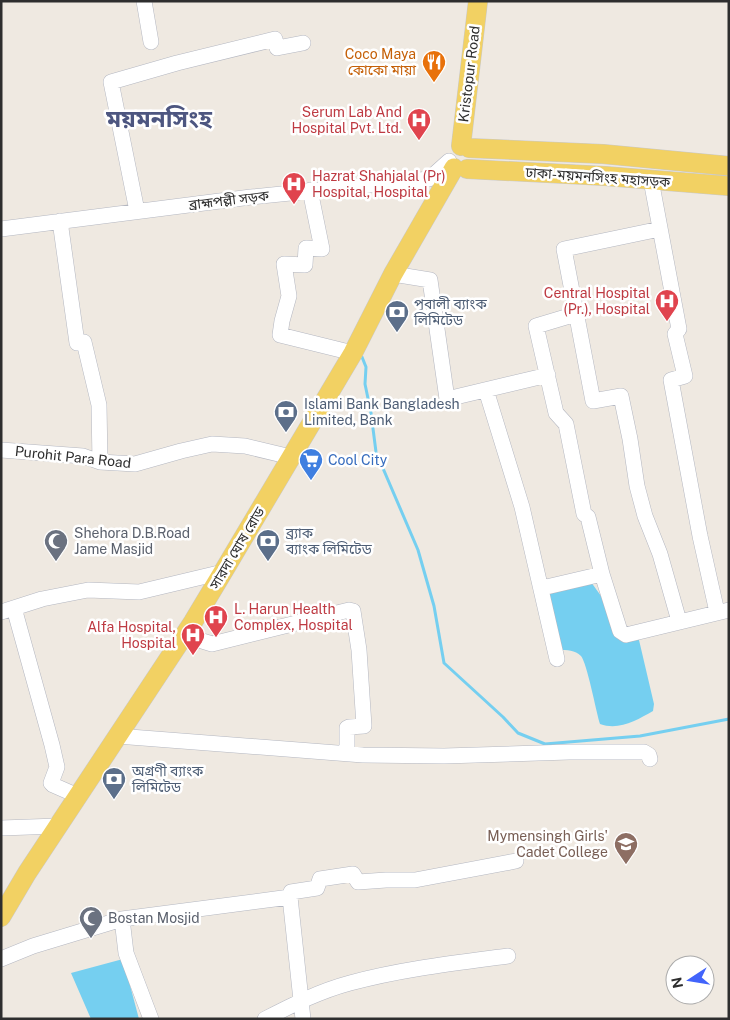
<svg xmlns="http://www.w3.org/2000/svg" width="730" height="1020" font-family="'Public Sans','Noto Sans Bengali',sans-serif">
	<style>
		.water { fill: #75cff0 }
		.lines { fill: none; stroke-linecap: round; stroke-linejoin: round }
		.stream { stroke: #75cff0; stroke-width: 3 }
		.minor-casing { stroke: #b4b7c1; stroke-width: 16 }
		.major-casing { stroke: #c9c9c9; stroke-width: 20 }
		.minor { stroke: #fff; stroke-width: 15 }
		.major { stroke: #f2d163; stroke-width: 19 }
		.labels { text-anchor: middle; stroke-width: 5; stroke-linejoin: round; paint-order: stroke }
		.food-label { font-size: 14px; fill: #c56008; stroke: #fff; text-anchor: end }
		.street-label { font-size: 14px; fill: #2e2e2e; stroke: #fff }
		.health-label { font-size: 14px; fill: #be3a42; stroke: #fff; text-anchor: end }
		.service-label { font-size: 14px; fill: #4e5e75; stroke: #fff; text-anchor: start }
		.shop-label { font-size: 14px; fill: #366cbe; stroke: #fff; text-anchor: start }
		.worship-label { font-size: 14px; fill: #5b616d; stroke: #fff; text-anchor: start }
		.education-label { font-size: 14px; fill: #785e54; stroke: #fff; text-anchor: end }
		.town-label { font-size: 24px; font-weight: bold; fill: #4d5680; stroke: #fff }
	</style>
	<rect width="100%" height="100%" fill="#efe9e1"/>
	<path class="water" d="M591,582L606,603L618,633L637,637L639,640L654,704L653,711C637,720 619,731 600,724C596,711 587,663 581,656C575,650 567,650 559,650L549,591Z
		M123,959L139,1019H91L71,973Z"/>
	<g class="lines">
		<path class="stream" d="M362,357L366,367L365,384L371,413L376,452L418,550L434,606L444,663L503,717L518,733L545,744L640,736L729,719"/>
		<g class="minor-casing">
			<path id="minor" d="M144,1L151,42
				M651,180L679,329L675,334L685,376L671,380L700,536L717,612
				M310,190L322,249L306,248L305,265L284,264L289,296L282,321L280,335L353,353
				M137,211L111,82L177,63L275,39L277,48L303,43
				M60,221L77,343L84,342L99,405L100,462
				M1,229L251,197L429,179L449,161
				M660,229L564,249L593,401L621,396L630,439L637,486L645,516L660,554L679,621
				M393,274L430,280L447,399L548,375
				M576,314L536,326L556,413L566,424L584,514L588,517L602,574L620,631L626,635L729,610
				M486,390L522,507L557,659
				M1,450L83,456L100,462L135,464L181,451L212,444L245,446L291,457
				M542,588L602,574
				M14,608L52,745L57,767L51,783L53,785L78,796
				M1,612L42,599L88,590L139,592L223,572
				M183,635L212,644L349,610L353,611L359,650L364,726L349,727L347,728V754
				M117,736L363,755L444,756L569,752H644L649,755L650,759
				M1,828L58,826
				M290,897L291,892L317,888L320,879L353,874L358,882L386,880H415L516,861
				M122,919L126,953L151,1019
				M1,959L33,946L122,919L290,897L303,1019
				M265,1019C292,1005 320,991 350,983C402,969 455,963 508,956"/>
		</g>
		<g class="major-casing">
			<path id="major" d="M461,146L478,1
				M469,148L603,154L729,166
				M467,169L605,176L729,186
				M1,917L27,873L193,622L223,572L353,353L393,274L454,168"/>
		</g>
		<use href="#minor" class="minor"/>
		<use href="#major" class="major"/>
	</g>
	<defs>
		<g id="restaurant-pin" transform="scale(1.25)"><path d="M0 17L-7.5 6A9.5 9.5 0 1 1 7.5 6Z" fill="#e8710a" stroke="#fff"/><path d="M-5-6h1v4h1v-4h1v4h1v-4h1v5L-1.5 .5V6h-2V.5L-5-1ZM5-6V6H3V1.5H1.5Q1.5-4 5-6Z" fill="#fff"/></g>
		<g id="hospital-pin" transform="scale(1.25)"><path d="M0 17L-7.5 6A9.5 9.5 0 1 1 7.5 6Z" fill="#e0444e" stroke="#fff"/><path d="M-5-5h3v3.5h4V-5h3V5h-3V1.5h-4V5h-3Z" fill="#fff"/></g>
		<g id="bank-pin" transform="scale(1.25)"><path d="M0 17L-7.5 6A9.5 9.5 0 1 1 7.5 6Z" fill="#5c6f8a" stroke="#fff"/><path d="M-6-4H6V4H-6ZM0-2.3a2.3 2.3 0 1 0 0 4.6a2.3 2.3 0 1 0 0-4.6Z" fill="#fff"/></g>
		<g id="supermarket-pin" transform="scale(1.25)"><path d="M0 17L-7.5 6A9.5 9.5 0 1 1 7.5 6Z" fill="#3f7fe0" stroke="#fff"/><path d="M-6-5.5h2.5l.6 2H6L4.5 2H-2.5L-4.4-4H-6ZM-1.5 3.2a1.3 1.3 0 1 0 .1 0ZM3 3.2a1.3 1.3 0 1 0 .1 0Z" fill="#fff"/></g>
		<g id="mosque-pin" transform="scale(1.25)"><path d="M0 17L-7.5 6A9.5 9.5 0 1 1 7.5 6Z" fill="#6b7280" stroke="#fff"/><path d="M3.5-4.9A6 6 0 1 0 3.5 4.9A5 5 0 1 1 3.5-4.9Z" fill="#fff"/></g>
		<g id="university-pin" transform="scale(1.25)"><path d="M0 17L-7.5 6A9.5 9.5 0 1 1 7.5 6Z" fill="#8d6e63" stroke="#fff"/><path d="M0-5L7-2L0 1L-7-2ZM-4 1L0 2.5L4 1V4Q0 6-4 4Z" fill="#fff"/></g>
	</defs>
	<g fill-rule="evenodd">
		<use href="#restaurant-pin" x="434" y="62"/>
		<use href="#hospital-pin" x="419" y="120"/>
		<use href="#hospital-pin" x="294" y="184"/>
		<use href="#hospital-pin" x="667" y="301"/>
		<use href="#bank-pin" x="397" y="312"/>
		<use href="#bank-pin" x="286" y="412"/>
		<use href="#supermarket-pin" x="311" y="460"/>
		<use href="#mosque-pin" x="56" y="541"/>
		<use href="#bank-pin" x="268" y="541"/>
		<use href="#hospital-pin" x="216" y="617"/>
		<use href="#hospital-pin" x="193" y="635"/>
		<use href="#bank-pin" x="114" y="779"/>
		<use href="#university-pin" x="626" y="844"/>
		<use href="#mosque-pin" x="91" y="918"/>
	</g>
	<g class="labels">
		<g class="food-label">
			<text x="416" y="59">Coco Maya<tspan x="416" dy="16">কোকো মায়া</tspan></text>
		</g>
		<g class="street-label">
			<text transform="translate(469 74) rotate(-83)" y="5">Kristopur Road</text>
			<text transform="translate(598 177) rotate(4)" y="5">ঢাকা-ময়মনসিংহ মহাসড়ক</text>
			<text transform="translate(229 200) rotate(-7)" y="5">ব্রাহ্মপল্লী সড়ক</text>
			<text transform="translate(73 457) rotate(6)" y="5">Purohit Para Road</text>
			<text transform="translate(237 548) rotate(-59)" y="5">সারদা ঘোষ রোড</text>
		</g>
		<g class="health-label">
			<text x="402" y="117">Serum Lab And<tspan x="402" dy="16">Hospital Pvt. Ltd.</tspan></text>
			<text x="312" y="181" text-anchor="start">Hazrat Shahjalal (Pr)<tspan x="312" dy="16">Hospital, Hospital</tspan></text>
			<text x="650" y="298">Central Hospital<tspan x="650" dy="16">(Pr.), Hospital</tspan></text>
			<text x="234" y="614" text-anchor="start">L. Harun Health<tspan x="234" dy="16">Complex, Hospital</tspan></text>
			<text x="176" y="632">Alfa Hospital,<tspan x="176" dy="16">Hospital</tspan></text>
		</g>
		<g class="service-label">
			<text x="414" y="309">পূবালী ব্যাংক<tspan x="414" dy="16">লিমিটেড</tspan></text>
			<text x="304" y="409">Islami Bank Bangladesh<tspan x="304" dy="16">Limited, Bank</tspan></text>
			<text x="286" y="538">ব্র্যাক<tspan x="286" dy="16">ব্যাংক লিমিটেড</tspan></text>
			<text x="132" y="776">অগ্রণী ব্যাংক<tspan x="132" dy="16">লিমিটেড</tspan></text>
		</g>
		<g class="shop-label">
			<text x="328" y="465">Cool City</text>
		</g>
		<g class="worship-label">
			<text x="74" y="538">Shehora D.B.Road<tspan x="74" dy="16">Jame Masjid</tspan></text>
			<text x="108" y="923">Bostan Mosjid</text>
		</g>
		<g class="education-label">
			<text x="608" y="841">Mymensingh Girls'<tspan x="608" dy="16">Cadet College</tspan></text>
		</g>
		<g class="town-label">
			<text x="159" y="127">ময়মনসিংহ</text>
		</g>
	</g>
	<rect width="730" height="1020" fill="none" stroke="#2e2e2e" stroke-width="5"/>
	<g transform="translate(690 980) rotate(258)"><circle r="24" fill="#ffffff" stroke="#ababab"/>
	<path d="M0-4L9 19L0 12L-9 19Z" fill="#4264fb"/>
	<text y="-8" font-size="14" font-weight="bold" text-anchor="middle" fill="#2e2e2e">N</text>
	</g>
</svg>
